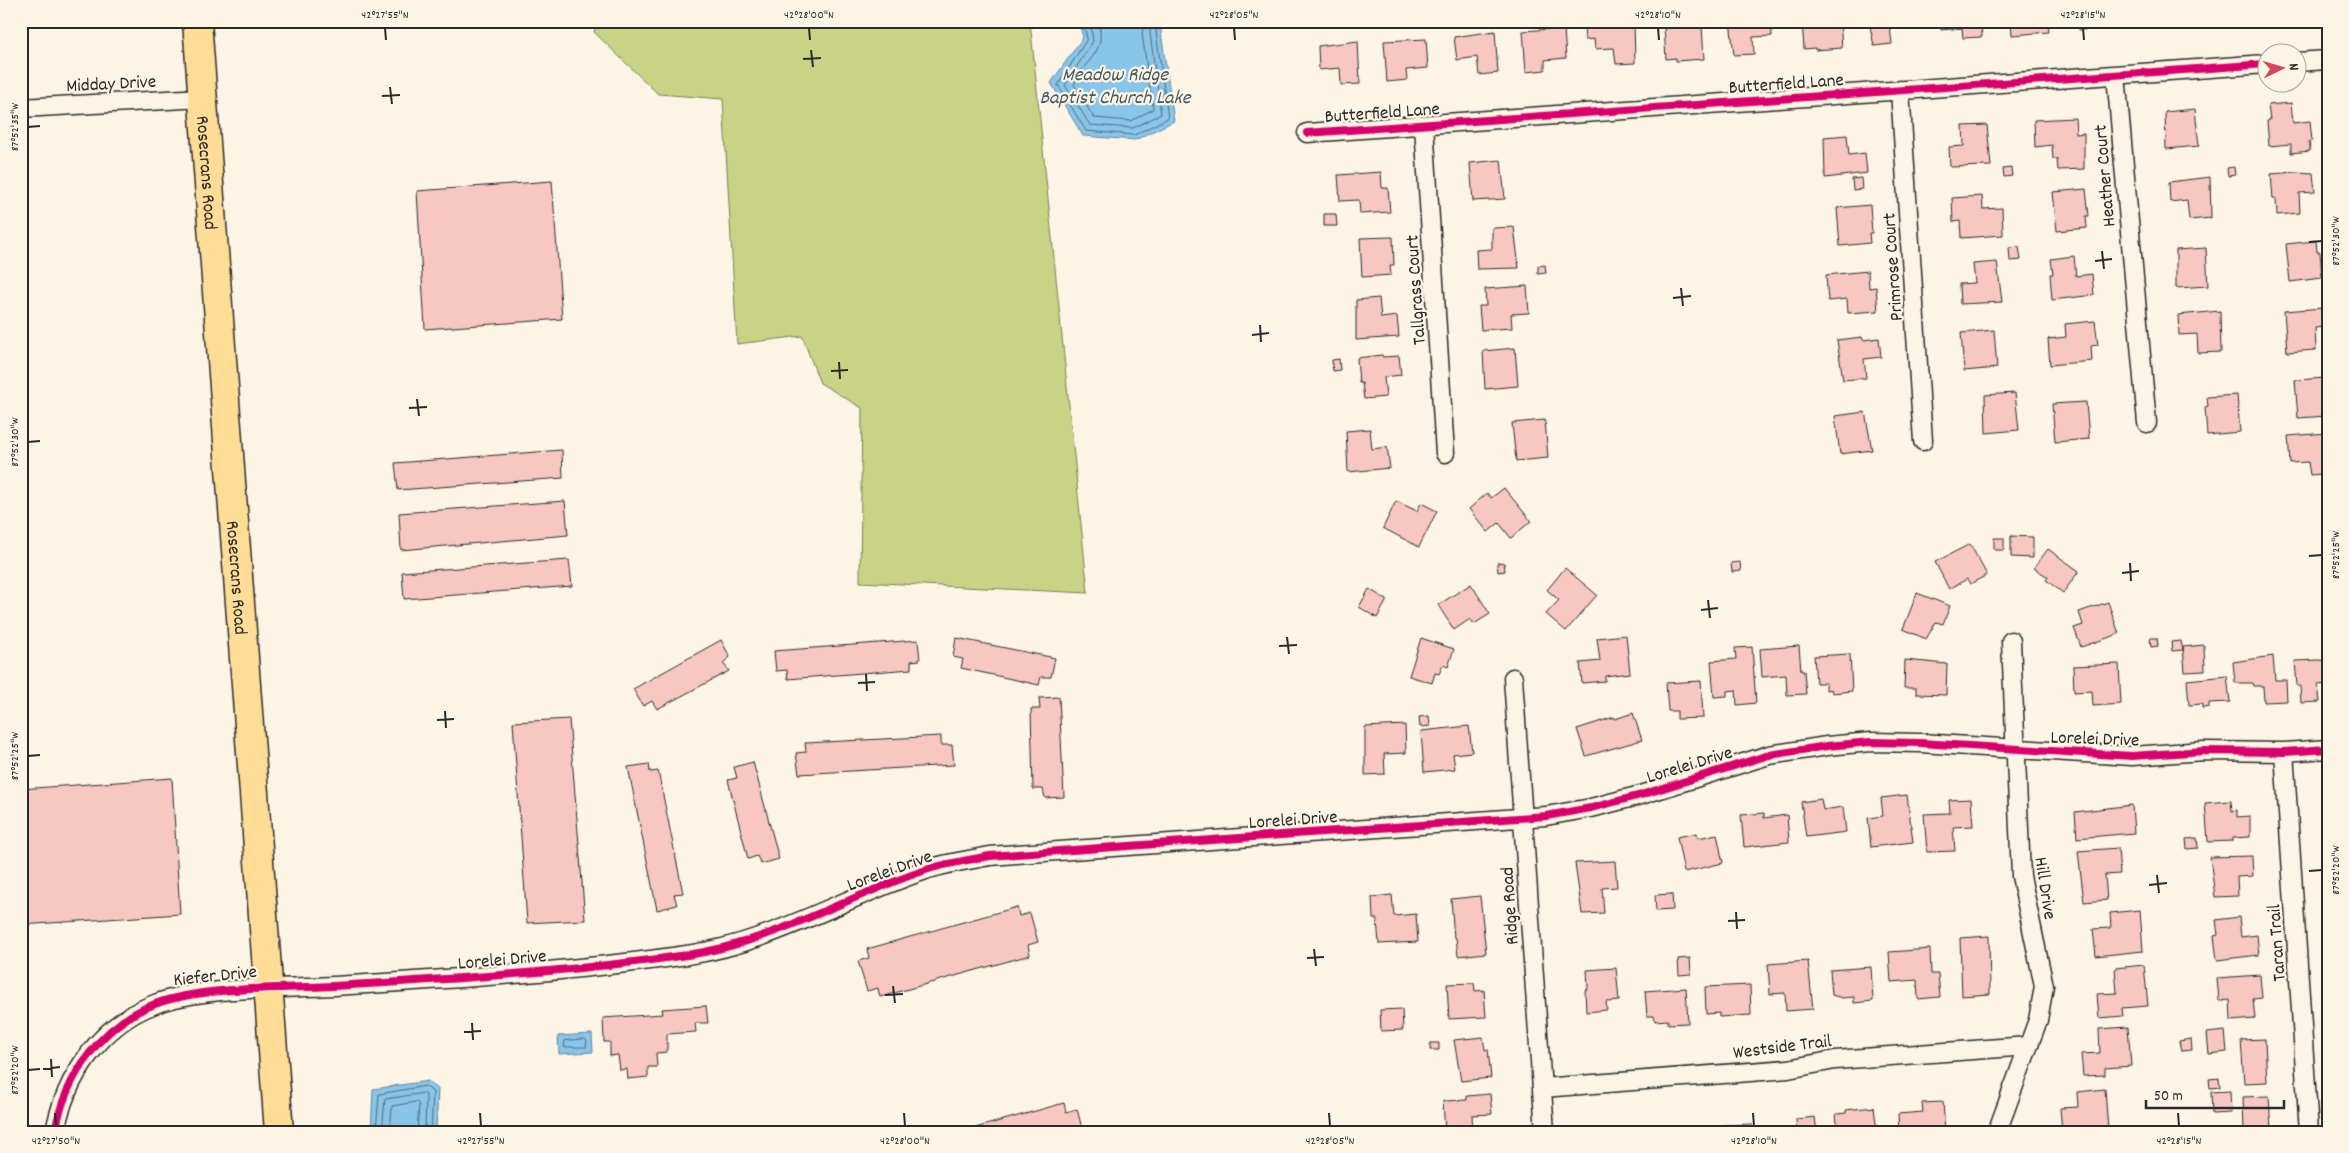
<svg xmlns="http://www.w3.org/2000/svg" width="2349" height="1153" font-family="Dekko,sans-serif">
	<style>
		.green { fill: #c8d386; stroke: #7a7f58 }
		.water { fill: #89c5e9; stroke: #63879d }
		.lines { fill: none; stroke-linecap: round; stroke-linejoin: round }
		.shore { stroke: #516977; stroke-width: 1 }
		.building { fill: #f8c7c2; stroke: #2b2b2b }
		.minor-casing { stroke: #2b2b2b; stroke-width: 21 }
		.primary-casing { stroke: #2b2b2b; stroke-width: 31 }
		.minor { stroke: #fcf5e5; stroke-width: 18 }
		.primary { stroke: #ffdd96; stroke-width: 28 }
		.cycleway-casing { stroke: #fcf5e5; stroke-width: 11 }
		.cycleway { stroke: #d6006c; stroke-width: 8 }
		.ticks { fill: none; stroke: #2b2b2b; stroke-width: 2 }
		.labels { text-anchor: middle; stroke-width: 4.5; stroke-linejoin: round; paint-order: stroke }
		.street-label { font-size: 19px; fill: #2b2b2b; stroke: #fcf5e5 }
		.water-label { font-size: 20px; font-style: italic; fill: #475964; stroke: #fcf5e5 }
		.neatline { fill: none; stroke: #2b2b2b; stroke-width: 2 }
		.ticks-label { font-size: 12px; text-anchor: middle; fill: #2b2b2b }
	</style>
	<rect width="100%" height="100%" fill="#fcf5e5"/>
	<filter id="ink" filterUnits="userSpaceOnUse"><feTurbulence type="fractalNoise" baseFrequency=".02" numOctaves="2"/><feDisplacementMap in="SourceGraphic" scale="10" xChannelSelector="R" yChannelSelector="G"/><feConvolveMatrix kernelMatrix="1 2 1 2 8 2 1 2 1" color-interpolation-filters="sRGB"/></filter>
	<g filter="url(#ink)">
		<path class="green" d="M597,21H1030L1088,593L860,582L862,408L820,383L802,336L737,344L723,99L658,94L594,32Z"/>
		<path class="water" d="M1078,21H1163L1161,32L1174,121L1135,140L1083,136L1051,83L1083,37Z
			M592,1034L593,1052L559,1054L558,1036Z
			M428,1081L438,1089L436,1132H371L373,1089Z"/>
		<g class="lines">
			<path class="shore" d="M1083,21L1087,39L1058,85L1086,131L1134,135L1168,118L1156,32L1158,21
				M1090,21L1093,41L1065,85L1090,125L1133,128L1161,114L1150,33L1151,21
				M1098,21C1108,56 1083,58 1074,85L1094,118L1131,121L1153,109L1142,34L1144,21
				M585,1039L587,1041L586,1047H564L565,1041Z
				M376,1132L379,1094L425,1086L433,1092L431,1132
				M382,1132L385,1099L424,1093L426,1095L425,1132
				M390,1132L392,1106L416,1102L419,1104L417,1132"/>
		</g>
		<path class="building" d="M1634,21L1635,63L1616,64L1614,48L1595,49L1594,39L1585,40L1584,26Z
			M1730,21H1771L1772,36L1753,37L1754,54L1734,55Z
			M1802,21H1840L1842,48L1815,50V48L1804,49Z
			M1869,21H1911V25L1890,27L1892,44L1874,46Z
			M1940,21H1981L1982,37L1963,38L1962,28L1941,30Z
			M2011,21H2048L2049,32L2012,35Z
			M2079,21H2098V29L2079,30Z
			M2147,21H2185V23L2158,25V21Z
			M1702,26L1704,59L1676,61V58L1666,59L1664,28Z
			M1564,28L1566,58L1545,60V70L1526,72L1523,31Z
			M1495,31L1498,73L1479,75L1477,57L1457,60L1454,37Z
			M1426,39L1428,68L1406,70L1407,80L1387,82L1384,41Z
			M1358,41L1360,84L1341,85L1340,68L1319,70L1318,46Z
			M2291,103L2293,123L2310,121L2312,141H2309L2310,151L2291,153V144L2269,146L2267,121L2270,120L2268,105Z
			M2195,109L2199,146L2166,149L2165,112Z
			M2075,118L2076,134L2084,133V169L2058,170L2057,159H2053L2052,145L2035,147L2034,120Z
			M1987,125L1991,166L1950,167L1949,147L1964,146L1963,126Z
			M1847,135L1849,155L1865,153L1867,173L1825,178L1824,137Z
			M1501,160L1505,199L1473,201L1470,163Z
			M2234,167L2235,175L2228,176L2227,168Z
			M2011,168L2012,176L2004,177L2003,169Z
			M1381,172L1382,188H1388L1390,212L1360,214L1359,200L1340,201L1338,175Z
			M2296,172L2313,173L2315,192L2299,193L2300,213L2277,215L2276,199H2273L2271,174Z
			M2210,177L2211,218L2189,220L2187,200L2170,202L2169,182Z
			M1861,178L1862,189L1853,190L1852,179Z
			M552,181L562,319L425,329L417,191Z
			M2086,189L2089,216H2086L2087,228L2057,231L2053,192Z
			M1982,196L1983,209L2002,208L2003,235L1961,238L1960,221L1953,222L1952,198Z
			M1870,205L1872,233H1869L1870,243L1840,246L1837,208Z
			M1324,214H1336L1337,226H1324Z
			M1514,227L1519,268L1477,269L1476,250L1492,249V228Z
			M1393,237L1394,265H1390L1391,275L1362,277L1360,238Z
			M2316,241L2317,252H2320L2322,278L2290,282L2286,244Z
			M2019,247L2021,260L2010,261L2009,248Z
			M2206,248L2208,286L2176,288V250Z
			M2074,256L2076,276L2092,274L2094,295L2052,300L2050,274H2053L2051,259Z
			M1997,262L2002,302L1960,304L1959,284L1975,283L1973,264Z
			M1545,265L1546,273L1538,274V266Z
			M1868,271L1869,288L1876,287L1878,311L1848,313L1847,299L1828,301L1826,275Z
			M1527,286L1529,313L1511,314L1512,328L1481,330L1479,306H1486L1485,289Z
			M1379,298L1381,318L1397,316L1399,337L1356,340V300Z
			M2323,308L2324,327L2315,328L2316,350L2287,352L2284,311Z
			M2220,311L2221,352L2198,353L2197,334L2179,335L2178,315Z
			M2095,321L2098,345L2091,346L2092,361L2050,365L2048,339L2066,337L2065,324Z
			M1994,330L1997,368L1964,371L1961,333Z
			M1862,337L1863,340L1879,338L1881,357L1864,359L1866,378L1843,380L1837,340Z
			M1515,348L1518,386L1485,389L1483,351Z
			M1382,355L1383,357L1399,356L1401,375L1384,377L1386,397L1364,399L1362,383H1359L1357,358Z
			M1339,359L1340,370L1333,371L1332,360Z
			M2326,378L2328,416L2298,418L2295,380Z
			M2015,393L2019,430L1986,433L1985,395Z
			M2237,395L2240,432L2207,435L2205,407L2208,406L2207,397Z
			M2086,402L2089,439L2055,442L2052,404Z
			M1865,412L1872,450L1840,454L1835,416Z
			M1545,420L1548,458L1516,461L1512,423Z
			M1370,429L1372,449L1387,447L1390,468L1348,472L1346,431Z
			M2328,433V486L2322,487L2321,474L2310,475L2308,462L2290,463L2288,436Z
			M562,450L563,478L398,490L395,463Z
			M1504,488L1531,521L1511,538L1499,523L1488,532L1469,509L1487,493L1491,498Z
			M565,501L568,535L401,550L399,513Z
			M1396,501L1417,511L1421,503L1437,511L1419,547L1383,528Z
			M2011,536L2033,537V558L2011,557Z
			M1994,538H2004V550H1994Z
			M1970,544L1987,575L1970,584L1967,579L1949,589L1935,562Z
			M2048,549L2079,571L2063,593L2046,580L2048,577L2034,568Z
			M569,560L572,586L404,599L402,572Z
			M1504,562L1505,571L1498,572L1497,563Z
			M1740,562L1741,571L1732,572L1731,563Z
			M1565,568L1597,595L1566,631L1546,614L1559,600L1547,590Z
			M1471,584L1490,614L1474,624L1470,619L1454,630L1438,605Z
			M1369,589L1387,600L1377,618L1359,607Z
			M1917,593L1950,606L1943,624L1936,622L1926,639L1903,629Z
			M2108,602L2119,634L2081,647L2074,628L2083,625L2079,612Z
			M1626,635L1630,673L1605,676V681L1582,683L1580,663L1600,661L1597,638Z
			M956,638L1055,658L1051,677H1041L1039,685L961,668L963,659L953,657Z
			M1421,638L1454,649L1448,667L1443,665L1439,674L1435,673L1432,683L1409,676Z
			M2150,638H2157L2158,646L2151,647Z
			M721,640L730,657L723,663L729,671L657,709L652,701L643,706L633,689Z
			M918,640L920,660L911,661V669L788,679L787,670L776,671L774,651Z
			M2181,641L2183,650L2172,651L2171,642Z
			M2204,645L2205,671L2185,672L2183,647Z
			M1799,646L1801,671H1804L1806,694L1787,695L1786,675L1762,677L1760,649Z
			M1752,647L1756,703L1737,705L1736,690L1727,691V696L1714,697L1711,661L1736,659L1735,648Z
			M1850,654L1852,691L1832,693L1831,689L1826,690V683H1816L1814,656Z
			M2273,656L2275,680H2286L2287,701L2264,702L2263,686H2253L2252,683H2235L2233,662Z
			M1905,660L1947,664L1946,695L1916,694V688H1904Z
			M2320,660L2328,661V684L2318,685L2320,702L2301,703L2300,686H2297L2295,661Z
			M2119,664L2121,704L2093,706L2092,691L2074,692L2073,666Z
			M2227,676L2230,702L2209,703V707L2202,708V704L2189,705L2187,680Z
			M1701,681L1703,718L1677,719V711H1668L1666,683Z
			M1059,697L1064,797L1045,798L1043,789H1033L1031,709H1040L1039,698Z
			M1633,713L1642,740L1586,756L1577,729L1614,717L1615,719Z
			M1429,716L1430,726L1420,727L1419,717Z
			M569,719L585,920L527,923L513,722Z
			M1405,725L1406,753L1384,754L1385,774L1365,775V727Z
			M1469,726L1472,752L1453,754L1455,769L1424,772L1421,731Z
			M941,736V745H952L954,765L799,774L796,753L806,752L805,743Z
			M753,762L779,859L761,864L757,856L748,859L728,780L737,778L734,767Z
			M649,764L650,772L658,771L683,893L674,894L677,905L657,910L628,767Z
			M172,778L180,914L21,925V789Z
			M1907,795L1913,842L1871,847L1868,818L1883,816L1881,798Z
			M1821,799L1823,810L1843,807L1846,832L1806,837L1801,802Z
			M1971,799L1973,826L1953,827L1955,851L1927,852L1924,814L1950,813L1949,800Z
			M2231,801L2232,811L2237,810V817L2250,816V837L2233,838V841L2208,842L2205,803Z
			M2132,805L2134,833L2077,838L2075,812Z
			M1764,813V818L1787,815L1789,842L1744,847L1741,815Z
			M1697,833L1698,838L1717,834L1723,863L1684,872L1677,837Z
			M2197,838L2198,848L2187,849L2186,839Z
			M2118,848L2120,874L2105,875L2107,900L2084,902L2078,851Z
			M2252,856L2253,876L2237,877L2238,896L2215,897L2210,857Z
			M1615,861L1617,887L1602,888L1604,913L1582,914L1575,863Z
			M1672,894L1673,910L1656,911L1655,895Z
			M1392,895L1394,916L1416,914L1418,942L1379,944L1377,919H1373L1372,897Z
			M1480,896L1486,953L1458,956L1456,938H1454L1451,899Z
			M1017,907L1019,916L1030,913L1038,942L1028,945L1030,955L880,997L878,988L867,991L858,961L869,958L867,949Z
			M2140,910L2143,951L2096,956L2093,929L2111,928L2110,913Z
			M2239,917L2241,937L2257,935L2259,955L2217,960L2214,936L2218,935L2216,920Z
			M1989,936L1990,994L1962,996L1960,938Z
			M1930,949L1931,974H1938L1940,997L1918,999L1917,980L1891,982L1889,952Z
			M1690,958L1691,974L1679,975L1678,959Z
			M1808,961L1813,1009L1786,1011L1785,993L1770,994L1768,964Z
			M2144,965L2148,1006L2122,1008L2123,1016L2099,1018L2097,994L2117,993L2115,968Z
			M1871,967L1873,1001L1854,1003V997L1842,998L1832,995L1830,970Z
			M1616,968L1619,1001L1606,1002L1607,1010L1586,1012L1585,990L1588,989L1587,970Z
			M2260,975L2262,998L2253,999L2255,1019L2231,1021L2230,1000L2219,1001L2217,978Z
			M1474,983L1475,991L1484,990L1486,1017L1449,1019L1447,984Z
			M1750,985L1751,1015L1719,1017V1013L1706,1014L1705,987Z
			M1686,988L1688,1023L1668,1024V1020L1655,1021L1654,1016H1647L1645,991Z
			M706,1006L708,1023H695L696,1032L667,1034V1052L656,1053L657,1067H648V1077L628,1079L627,1069L620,1070L618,1055L610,1056V1042H604L603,1018L663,1014L662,1009Z
			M1402,1009L1403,1030L1381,1031L1380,1010Z
			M2128,1027L2131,1066L2105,1068V1075L2083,1076L2081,1054L2100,1053L2099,1029Z
			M2225,1031L2227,1052L2209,1054L2207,1033Z
			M1483,1037L1485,1050L1488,1049L1491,1078L1461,1081L1454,1040Z
			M2191,1039L2192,1050L2181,1051L2179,1041Z
			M2265,1039L2267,1082L2244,1083L2241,1040Z
			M1430,1043H1439V1050H1430Z
			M2219,1078L2220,1087L2210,1088L2209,1079Z
			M2105,1089L2108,1130L2062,1132L2060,1108L2078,1107L2077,1092Z
			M2230,1091L2231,1113L2212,1114L2211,1092Z
			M1490,1094L1492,1114L1472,1115L1473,1132H1445L1443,1101L1467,1100V1096Z
			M2269,1096L2271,1132H2244L2243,1097Z
			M1943,1102L1945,1131L1899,1132L1898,1114L1923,1112L1922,1103Z
			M1064,1103L1066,1112L1077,1109L1083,1132H961Z
			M1874,1107L1877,1132H1838L1836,1114L1846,1113V1110Z
			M1815,1117L1817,1132H1797L1796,1119Z
			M1752,1124V1132H1726L1725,1125Z
			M1664,1128L1665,1132H1642V1130Z"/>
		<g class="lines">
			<g class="minor-casing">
				<path id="minor" d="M2296,62L2328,60
					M2116,75L2147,423
					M1900,90L1923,441
					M21,108L203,98
					M1424,125L1445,453
					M1307,133L2266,64
					M1513,678L1545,1132
					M2284,752L2309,1132
					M1542,1088L1788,1069L1835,1060L2028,1046
					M55,1132C65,1077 101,1024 155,1004C204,986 281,989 334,986C452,979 570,972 687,955C773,943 848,895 929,869C948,863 970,860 990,856L1546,816L1591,808L1641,795L1769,755L1827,746L1871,742L1920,743L2132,756L2204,751L2284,752L2328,749
					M1997,1132L2038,1020L2044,986L2021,876L2011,641"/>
			</g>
			<g class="primary-casing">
				<g id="primary">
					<path id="s1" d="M197,21L279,1132"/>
				</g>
			</g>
			<use href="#minor" class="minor"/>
			<use href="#primary" class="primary"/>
			<g class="cycleway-casing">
				<path id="cycleway" d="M1307,133L2266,64
					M55,1132C65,1077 101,1024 155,1004C204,986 281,989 334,986C452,979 570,972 687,955C773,943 848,895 929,869C948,863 970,860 990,856L1546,816L1591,808L1641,795L1769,755L1827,746L1871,742L1920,743L2132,756L2204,751L2284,752L2328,749"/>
			</g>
			<use href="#cycleway" class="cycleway"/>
		</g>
	</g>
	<path class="ticks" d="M385,28L386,40M809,28L810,40M1234,28L1235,40M1658,28L1659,40M2083,28L2084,40M811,50L813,67M803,59L821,58M390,87L392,104M382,96L400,95M28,127L40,126M2309,242L2322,241M2102,251L2104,269M2095,261L2112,259M1681,288L1683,306M1673,298L1691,296M1260,325L1261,342M1252,335L1269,333M839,362L840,379M831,371L848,370M417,399L419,416M409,408L427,407M28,442L40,441M2309,556L2322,555M2130,563L2131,581M2122,573L2139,571M1708,600L1710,618M1701,610L1718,608M1287,637L1289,654M1279,646L1297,645M866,674L867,691M858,683L875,682M445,711L446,728M437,720L454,719M28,756L40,755M2309,871L2322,870M2157,875L2159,893M2149,885L2167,883M1736,912L1737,929M1728,921L1745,920M1314,949L1316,966M1307,958L1324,957M893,986L895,1003M885,995L903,994M472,1023L473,1040M464,1032L481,1031M51,1059L52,1077M43,1069L60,1067M28,1070L40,1069M55,1113L56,1126M480,1113L481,1126M904,1113L905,1126M1329,1113L1330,1126M1753,1113L1754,1126M2178,1113L2179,1126"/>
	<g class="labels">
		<g class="street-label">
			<text transform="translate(111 82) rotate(-3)" y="7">Midday Drive</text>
			<text transform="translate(1786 82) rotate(-4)" y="7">Butterfield Lane</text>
			<text transform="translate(1382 111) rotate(-4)" y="7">Butterfield Lane</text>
			<text dy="7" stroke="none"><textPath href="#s1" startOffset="152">Rosecrans Road</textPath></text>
			<text transform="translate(2103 176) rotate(-95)" y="7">Heather Court</text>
			<text transform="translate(1891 267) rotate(-94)" y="7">Primrose Court</text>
			<text transform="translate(1414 290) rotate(-94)" y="7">Tallgrass Court</text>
			<text dy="7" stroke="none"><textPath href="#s1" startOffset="558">Rosecrans Road</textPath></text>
			<text transform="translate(2095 737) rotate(2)" y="7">Lorelei Drive</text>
			<text transform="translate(1689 763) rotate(-17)" y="7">Lorelei Drive</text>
			<text transform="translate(1293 818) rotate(-4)" y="7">Lorelei Drive</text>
			<text transform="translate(889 869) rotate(-20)" y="7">Lorelei Drive</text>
			<text transform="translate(2047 888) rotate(81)" y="7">Hill Drive</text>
			<text transform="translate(1508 906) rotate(-94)" y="7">Ridge Road</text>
			<text transform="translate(2275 943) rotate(-94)" y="7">Taran Trail</text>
			<text transform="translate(502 958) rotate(-5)" y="7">Lorelei Drive</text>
			<text transform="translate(215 974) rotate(-6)" y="7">Kiefer Drive</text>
			<text transform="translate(1782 1045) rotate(-7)" y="7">Westside Trail</text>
		</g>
		<g class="water-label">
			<text x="1115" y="80">Meadow Ridge<tspan x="1115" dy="23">Baptist Church Lake</tspan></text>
		</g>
	</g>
	<rect width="2349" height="1153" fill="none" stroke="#fcf5e5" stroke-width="55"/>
	<g transform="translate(2282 68) rotate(85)"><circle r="24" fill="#fcf5e5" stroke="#a8a49b"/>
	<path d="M0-4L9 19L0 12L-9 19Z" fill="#d1495b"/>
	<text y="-8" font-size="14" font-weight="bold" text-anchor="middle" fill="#2b2b2b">N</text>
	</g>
	<path d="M2146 1100v8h138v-8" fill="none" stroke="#2b2b2b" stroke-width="2.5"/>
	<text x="2154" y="1100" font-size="15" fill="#2b2b2b" stroke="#fcf5e5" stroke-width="4" paint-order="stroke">50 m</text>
	<rect x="28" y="28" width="2294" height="1098" class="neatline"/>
	<g class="ticks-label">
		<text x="385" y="18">42°27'55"N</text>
		<text x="809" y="18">42°28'00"N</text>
		<text x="1234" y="18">42°28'05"N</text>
		<text x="1658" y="18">42°28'10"N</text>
		<text x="2083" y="18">42°28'15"N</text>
		<text transform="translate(14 127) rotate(-90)" y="4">87°52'35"W</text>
		<text transform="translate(2335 241) rotate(-90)" y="4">87°52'30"W</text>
		<text transform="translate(14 442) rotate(-90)" y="4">87°52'30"W</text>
		<text transform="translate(2335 555) rotate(-90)" y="4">87°52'25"W</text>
		<text transform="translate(14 756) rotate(-90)" y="4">87°52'25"W</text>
		<text transform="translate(2335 870) rotate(-90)" y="4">87°52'20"W</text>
		<text transform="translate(14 1070) rotate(-90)" y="4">87°52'20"W</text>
		<text x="56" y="1144">42°27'50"N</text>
		<text x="481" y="1144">42°27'55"N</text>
		<text x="905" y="1144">42°28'00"N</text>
		<text x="1330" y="1144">42°28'05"N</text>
		<text x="1754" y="1144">42°28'10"N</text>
		<text x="2179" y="1144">42°28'15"N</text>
	</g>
</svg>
